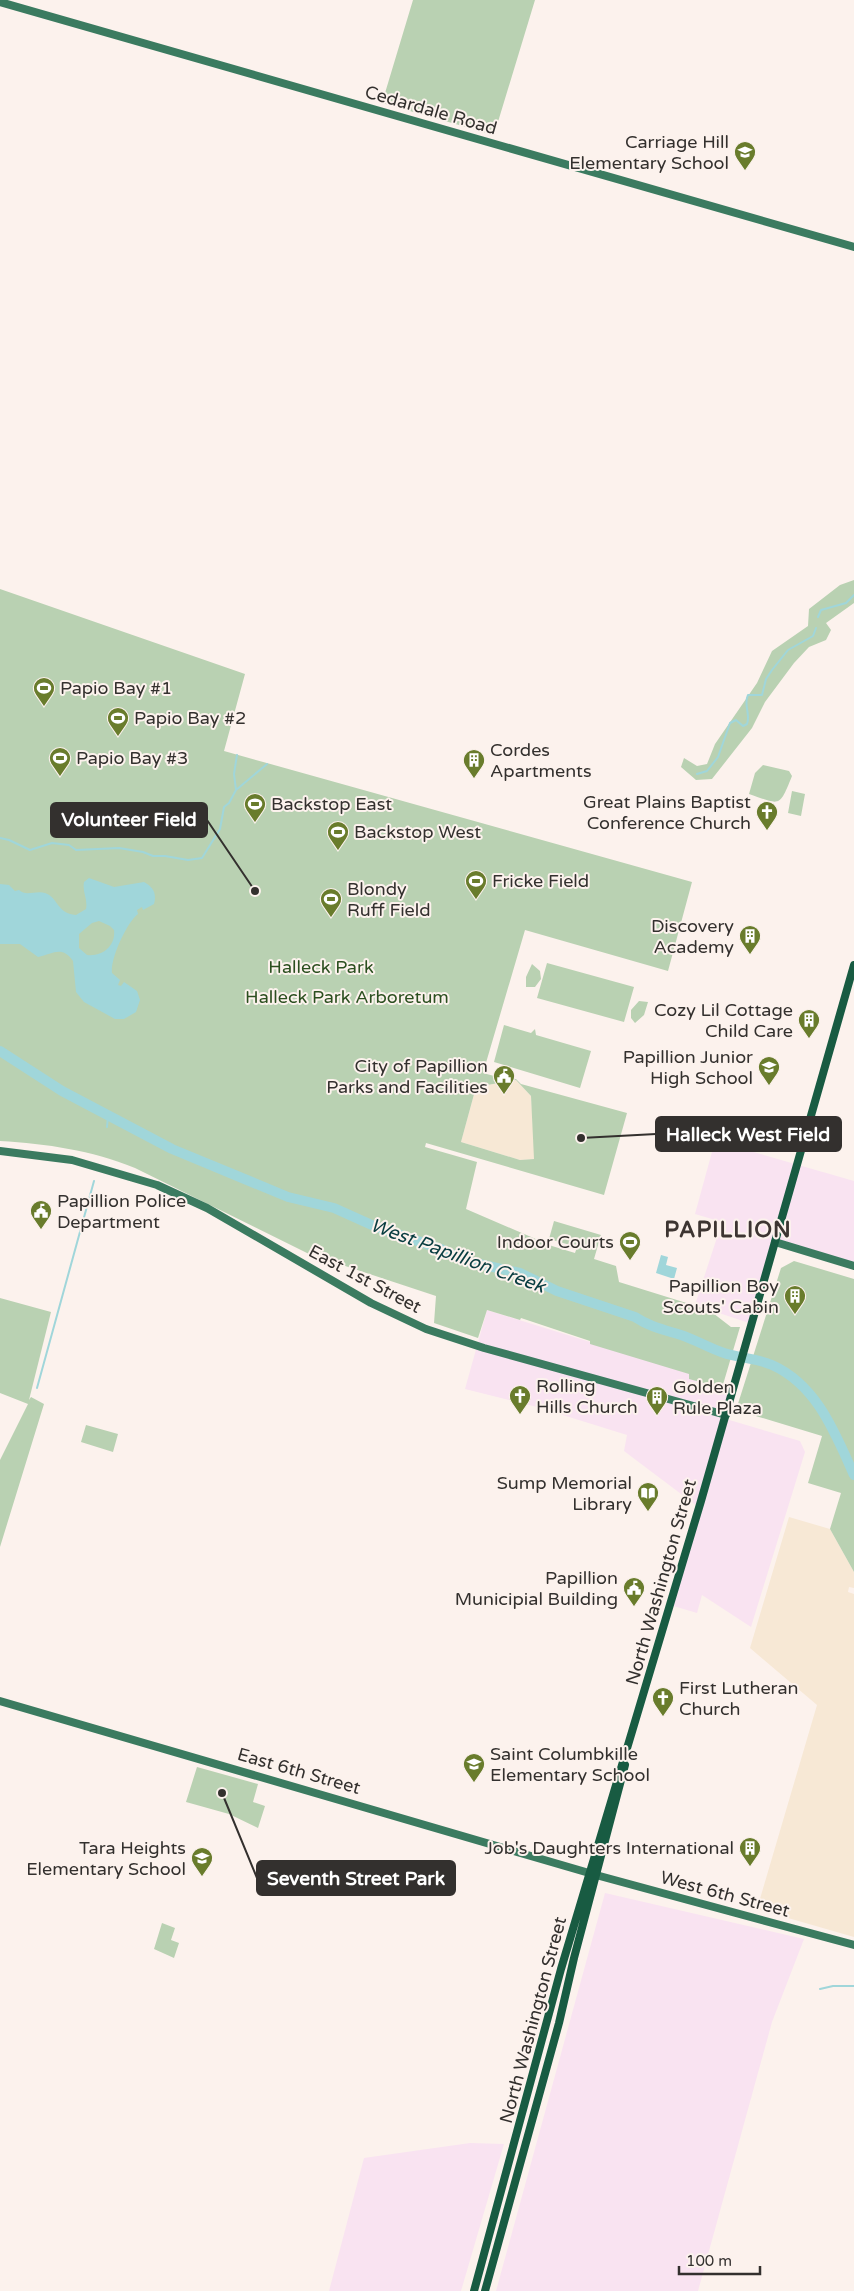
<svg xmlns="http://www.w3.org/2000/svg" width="854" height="2291" font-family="'Varela Round',sans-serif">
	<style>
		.commercial { fill: #f9e3f1 }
		.industrial { fill: #f7e8d5 }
		.green { fill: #b9d1b2; fill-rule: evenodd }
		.water { fill: #a0d6da; fill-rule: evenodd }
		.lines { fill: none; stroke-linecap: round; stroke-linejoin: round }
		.stream { stroke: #a0d6da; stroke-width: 2 }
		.river { stroke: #a0d6da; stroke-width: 10 }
		.secondary { stroke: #3b7b60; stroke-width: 8 }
		.primary { stroke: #185b42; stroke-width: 8 }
		.labels { text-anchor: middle; stroke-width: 4; stroke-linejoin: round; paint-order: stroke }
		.street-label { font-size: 18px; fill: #33302e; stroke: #fcf2ed }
		.poi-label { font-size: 18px; fill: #33302e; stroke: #fcf2ed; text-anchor: start }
		.park-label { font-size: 18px; fill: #2b4f1f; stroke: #fcf2ed }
		.water-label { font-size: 19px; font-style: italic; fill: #083c40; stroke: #fcf2ed }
		.district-label { font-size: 22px; font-weight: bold; letter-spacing: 1px; fill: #3d3532; stroke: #fcf2ed }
		.leader { fill: none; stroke: #33302e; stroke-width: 2 }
		.callout-dot { fill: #33302e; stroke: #fcf2ed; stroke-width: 2 }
		.callout { fill: #33302e; stroke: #33302e; stroke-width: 2 }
		.callout-label { font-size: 19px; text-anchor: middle; font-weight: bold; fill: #fff }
	</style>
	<rect width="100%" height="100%" fill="#fcf2ed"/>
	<path class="commercial" d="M715,1141L854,1181V1268L772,1244L749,1323L695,1305L722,1222L695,1214Z
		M487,1310L735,1387L726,1419L800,1441L805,1452L751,1627L702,1595L697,1613L670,1605L701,1509L624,1451L627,1435L537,1407L465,1389Z
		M605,1893L804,1939L772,2022L698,2291H496Z
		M470,2143L504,2144L461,2291H329L364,2158Z"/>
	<path class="industrial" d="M516,1080L531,1096L535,1159L520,1160L461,1142L476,1087Z
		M789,1517L830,1529L854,1572V1588L849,1587L848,1592L854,1594V1937L757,1909L817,1705L750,1648Z"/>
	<path class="green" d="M413,0H535L494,135L382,103Z
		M854,580V603L826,623L831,630L826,640L809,647L794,663L765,702L752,728L712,779L696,780L681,767L684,758L697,766L707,764L715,744L757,683L772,651L808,626L809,609L840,585Z
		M0,589L245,674L224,751L692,882L668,971L525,930L483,1073L509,1080L516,1079L521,1084L627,1113L604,1195L426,1143L425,1147L477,1162L466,1209L552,1246L575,1253L577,1247L549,1239L554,1221L601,1235L594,1259L616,1266L619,1282L709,1310L731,1327H740L722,1388L689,1379V1374L590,1344V1341L521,1318L520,1320L487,1310L478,1338L434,1323L436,1296L309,1254L135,1168C90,1150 48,1144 0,1141ZM516,1080L531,1096L534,1159L520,1160L461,1142L476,1087Z
		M763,765L789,771L792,776C779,808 781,805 749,794L755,773Z
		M792,791L805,794L801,816L788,813Z
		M547,963L634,987L624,1022L537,998Z
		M532,964L540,971L541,979L535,987H526V977Z
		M639,1001L648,1002L644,1015L635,1023L631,1018V1010Z
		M504,1025L531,1033L535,1029L536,1035L591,1051L580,1088L494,1062Z
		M794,1261L854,1279V1572L830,1529L841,1493L808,1483L822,1436L736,1410L781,1268Z
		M0,1298L51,1312L29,1400L31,1397L44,1404L0,1547V1460L28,1404L0,1393Z
		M86,1425L118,1434L113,1452L81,1442Z
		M197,1767L258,1784L253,1802L265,1806L258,1828L229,1814L186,1802Z
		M162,1923L175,1928L171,1940L179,1943L174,1958L154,1949Z"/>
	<path class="water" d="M89,878L114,887L144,882C153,887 157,893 154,904L143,910L142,907L137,910L138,914C127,922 110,959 112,973L120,980L118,985L121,986L124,982L137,991L140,1000L136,1012L124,1019H115L84,1002L76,992L73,961C62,945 53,954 38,957L20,944H0V884L9,885L15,891L19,890C26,897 36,890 45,893C59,898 56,913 76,915L86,909C88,899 82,892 84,882ZM99,921L110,926L114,930C116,946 102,957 87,955L79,948V934L92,923Z
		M661,1255L668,1257L666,1265L677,1268L674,1279L656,1273Z"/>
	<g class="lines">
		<path class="stream" d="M818,617L821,610L846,603L854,595
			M697,774L707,771L718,757L730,723L736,720L743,726L747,724C751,714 743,705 748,695H762L766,679L772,670L788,650L813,636L816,628
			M236,790L234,774L237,755
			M0,838L9,840L30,850L52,843L69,845L76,850L119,848L143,852L153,856H165L188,860L202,858L220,829L224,807L229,803L236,790L267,764
			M107,1127L108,1116
			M37,1388L94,1181
			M820,1989L833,1986H854"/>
		<path class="river" d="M0,1051L62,1091L172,1149L288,1197L334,1208L374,1226L441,1249L466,1261L520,1273L557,1291L635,1317C650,1327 665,1330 681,1335C696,1340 709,1348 724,1353C739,1358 756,1358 772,1365C817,1385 835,1433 854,1475"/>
		<path class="secondary" d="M0,2L854,247
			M0,1151L72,1160L157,1185L207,1208L371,1303L426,1329L484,1348L726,1415
			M775,1242L854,1266
			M0,1701L596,1875L854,1945"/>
		<path class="primary" d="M474,2291L561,1969L701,1501L854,965
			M485,2291L559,2023L574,1958L625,1765"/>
	</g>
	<defs>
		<g id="school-pin" transform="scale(1.125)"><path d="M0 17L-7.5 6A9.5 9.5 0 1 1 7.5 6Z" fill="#697c2c" stroke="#fcf2ed"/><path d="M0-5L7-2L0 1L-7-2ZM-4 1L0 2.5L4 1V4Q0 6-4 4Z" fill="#fff"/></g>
		<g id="stadium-pin" transform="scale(1.125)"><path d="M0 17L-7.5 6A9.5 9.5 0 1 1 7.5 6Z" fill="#697c2c" stroke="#fcf2ed"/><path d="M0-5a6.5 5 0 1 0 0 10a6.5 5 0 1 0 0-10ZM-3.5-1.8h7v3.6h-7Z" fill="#fff"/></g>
		<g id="building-pin" transform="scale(1.125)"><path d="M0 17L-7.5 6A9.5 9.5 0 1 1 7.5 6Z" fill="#697c2c" stroke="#fcf2ed"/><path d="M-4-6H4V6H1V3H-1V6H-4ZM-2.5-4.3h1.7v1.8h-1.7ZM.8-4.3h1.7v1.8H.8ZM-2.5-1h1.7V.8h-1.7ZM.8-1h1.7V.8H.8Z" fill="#fff"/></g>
		<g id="church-pin" transform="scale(1.125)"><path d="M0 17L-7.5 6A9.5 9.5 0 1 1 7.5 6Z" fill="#697c2c" stroke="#fcf2ed"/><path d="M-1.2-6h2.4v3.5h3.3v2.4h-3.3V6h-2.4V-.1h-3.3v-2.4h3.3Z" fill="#fff"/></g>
		<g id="civic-pin" transform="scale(1.125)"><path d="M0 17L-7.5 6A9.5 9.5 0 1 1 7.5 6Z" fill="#697c2c" stroke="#fcf2ed"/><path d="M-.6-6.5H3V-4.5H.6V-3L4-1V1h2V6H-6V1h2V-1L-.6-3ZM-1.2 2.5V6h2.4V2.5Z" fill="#fff"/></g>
		<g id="library-pin" transform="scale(1.125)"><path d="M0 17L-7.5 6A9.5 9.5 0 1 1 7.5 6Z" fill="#697c2c" stroke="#fcf2ed"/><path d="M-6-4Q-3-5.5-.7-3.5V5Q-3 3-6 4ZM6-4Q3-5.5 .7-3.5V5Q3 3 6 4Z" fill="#fff"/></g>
	</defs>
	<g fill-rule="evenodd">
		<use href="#school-pin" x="745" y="152"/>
		<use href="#stadium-pin" x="44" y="688"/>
		<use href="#stadium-pin" x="118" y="718"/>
		<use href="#stadium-pin" x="60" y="758"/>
		<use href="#building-pin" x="474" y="760"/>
		<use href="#stadium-pin" x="255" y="804"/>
		<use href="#church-pin" x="767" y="812"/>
		<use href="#stadium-pin" x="338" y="832"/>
		<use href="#stadium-pin" x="476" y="881"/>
		<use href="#stadium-pin" x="331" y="899"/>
		<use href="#building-pin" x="750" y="936"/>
		<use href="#building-pin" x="809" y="1020"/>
		<use href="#school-pin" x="769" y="1067"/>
		<use href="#civic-pin" x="504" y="1076"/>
		<use href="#civic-pin" x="41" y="1211"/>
		<use href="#stadium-pin" x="630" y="1242"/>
		<use href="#building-pin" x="795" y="1296"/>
		<use href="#church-pin" x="520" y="1396"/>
		<use href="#building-pin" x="657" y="1397"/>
		<use href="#library-pin" x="648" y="1493"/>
		<use href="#civic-pin" x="634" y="1588"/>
		<use href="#church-pin" x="663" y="1698"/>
		<use href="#school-pin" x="474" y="1764"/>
		<use href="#building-pin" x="750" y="1848"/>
		<use href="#school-pin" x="202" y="1858"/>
	</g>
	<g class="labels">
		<g class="street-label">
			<text transform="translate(431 110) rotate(16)" y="6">Cedardale Road</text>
			<text transform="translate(365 1279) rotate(28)" y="6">East 1st Street</text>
			<text transform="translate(661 1582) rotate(-74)" y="6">North Washington Street</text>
			<text transform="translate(299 1771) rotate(16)" y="6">East 6th Street</text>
			<text transform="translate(725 1894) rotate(15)" y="6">West 6th Street</text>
			<text transform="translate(533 2020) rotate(-75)" y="6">North Washington Street</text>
		</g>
		<g class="poi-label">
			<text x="729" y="148" text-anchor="end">Carriage Hill<tspan x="729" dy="21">Elementary School</tspan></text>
			<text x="60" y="694">Papio Bay #1</text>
			<text x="134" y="724">Papio Bay #2</text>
			<text x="490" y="756">Cordes<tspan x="490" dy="21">Apartments</tspan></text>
			<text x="76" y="764">Papio Bay #3</text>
			<text x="751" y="808" text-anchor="end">Great Plains Baptist<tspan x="751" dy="21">Conference Church</tspan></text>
			<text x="271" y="810">Backstop East</text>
			<text x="354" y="838">Backstop West</text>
			<text x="492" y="887">Fricke Field</text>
			<text x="347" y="895">Blondy<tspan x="347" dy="21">Ruff Field</tspan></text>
			<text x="734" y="932" text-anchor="end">Discovery<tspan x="734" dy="21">Academy</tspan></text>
			<text x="793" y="1016" text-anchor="end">Cozy Lil Cottage<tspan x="793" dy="21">Child Care</tspan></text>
			<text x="753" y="1063" text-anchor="end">Papillion Junior<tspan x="753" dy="21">High School</tspan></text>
			<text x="488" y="1072" text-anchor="end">City of Papillion<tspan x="488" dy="21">Parks and Facilities</tspan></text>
			<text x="57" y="1207">Papillion Police<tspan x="57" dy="21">Department</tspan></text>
			<text x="614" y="1248" text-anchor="end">Indoor Courts</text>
			<text x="779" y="1292" text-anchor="end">Papillion Boy<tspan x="779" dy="21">Scouts' Cabin</tspan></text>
			<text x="536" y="1392">Rolling<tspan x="536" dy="21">Hills Church</tspan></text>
			<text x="673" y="1393">Golden<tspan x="673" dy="21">Rule Plaza</tspan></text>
			<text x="632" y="1489" text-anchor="end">Sump Memorial<tspan x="632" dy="21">Library</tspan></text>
			<text x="618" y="1584" text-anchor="end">Papillion<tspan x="618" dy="21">Municipial Building</tspan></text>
			<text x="679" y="1694">First Lutheran<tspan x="679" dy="21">Church</tspan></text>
			<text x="490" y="1760">Saint Columbkille<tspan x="490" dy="21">Elementary School</tspan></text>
			<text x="186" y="1854" text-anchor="end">Tara Heights<tspan x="186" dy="21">Elementary School</tspan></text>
			<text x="734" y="1854" text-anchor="end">Job's Daughters International</text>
		</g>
		<g class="park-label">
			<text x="321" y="973">Halleck Park</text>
			<text x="347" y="1003">Halleck Park Arboretum</text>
		</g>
		<g class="water-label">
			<text transform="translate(458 1255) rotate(20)" y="7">West Papillion Creek</text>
		</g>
		<g class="district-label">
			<text x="728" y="1237">PAPILLION</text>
		</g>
	</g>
	<path class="leader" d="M255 891L207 820M581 1138L656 1134M222 1793L257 1878"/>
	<g class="callout-dot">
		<circle cx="255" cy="891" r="5"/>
		<circle cx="581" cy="1138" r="5"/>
		<circle cx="222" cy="1793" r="5"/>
	</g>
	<g class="callout">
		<rect x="51" y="803" width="156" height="34" rx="5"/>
		<rect x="656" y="1117" width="185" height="34" rx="5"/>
		<rect x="257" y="1861" width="198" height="34" rx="5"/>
	</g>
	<g class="callout-label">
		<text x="129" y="826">Volunteer Field</text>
		<text x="748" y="1141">Halleck West Field</text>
		<text x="356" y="1885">Seventh Street Park</text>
	</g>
	<path d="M679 2266v8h81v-8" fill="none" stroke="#33302e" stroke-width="2.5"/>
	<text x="686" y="2266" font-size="15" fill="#33302e" stroke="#fcf2ed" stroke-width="4" paint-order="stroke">100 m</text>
</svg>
